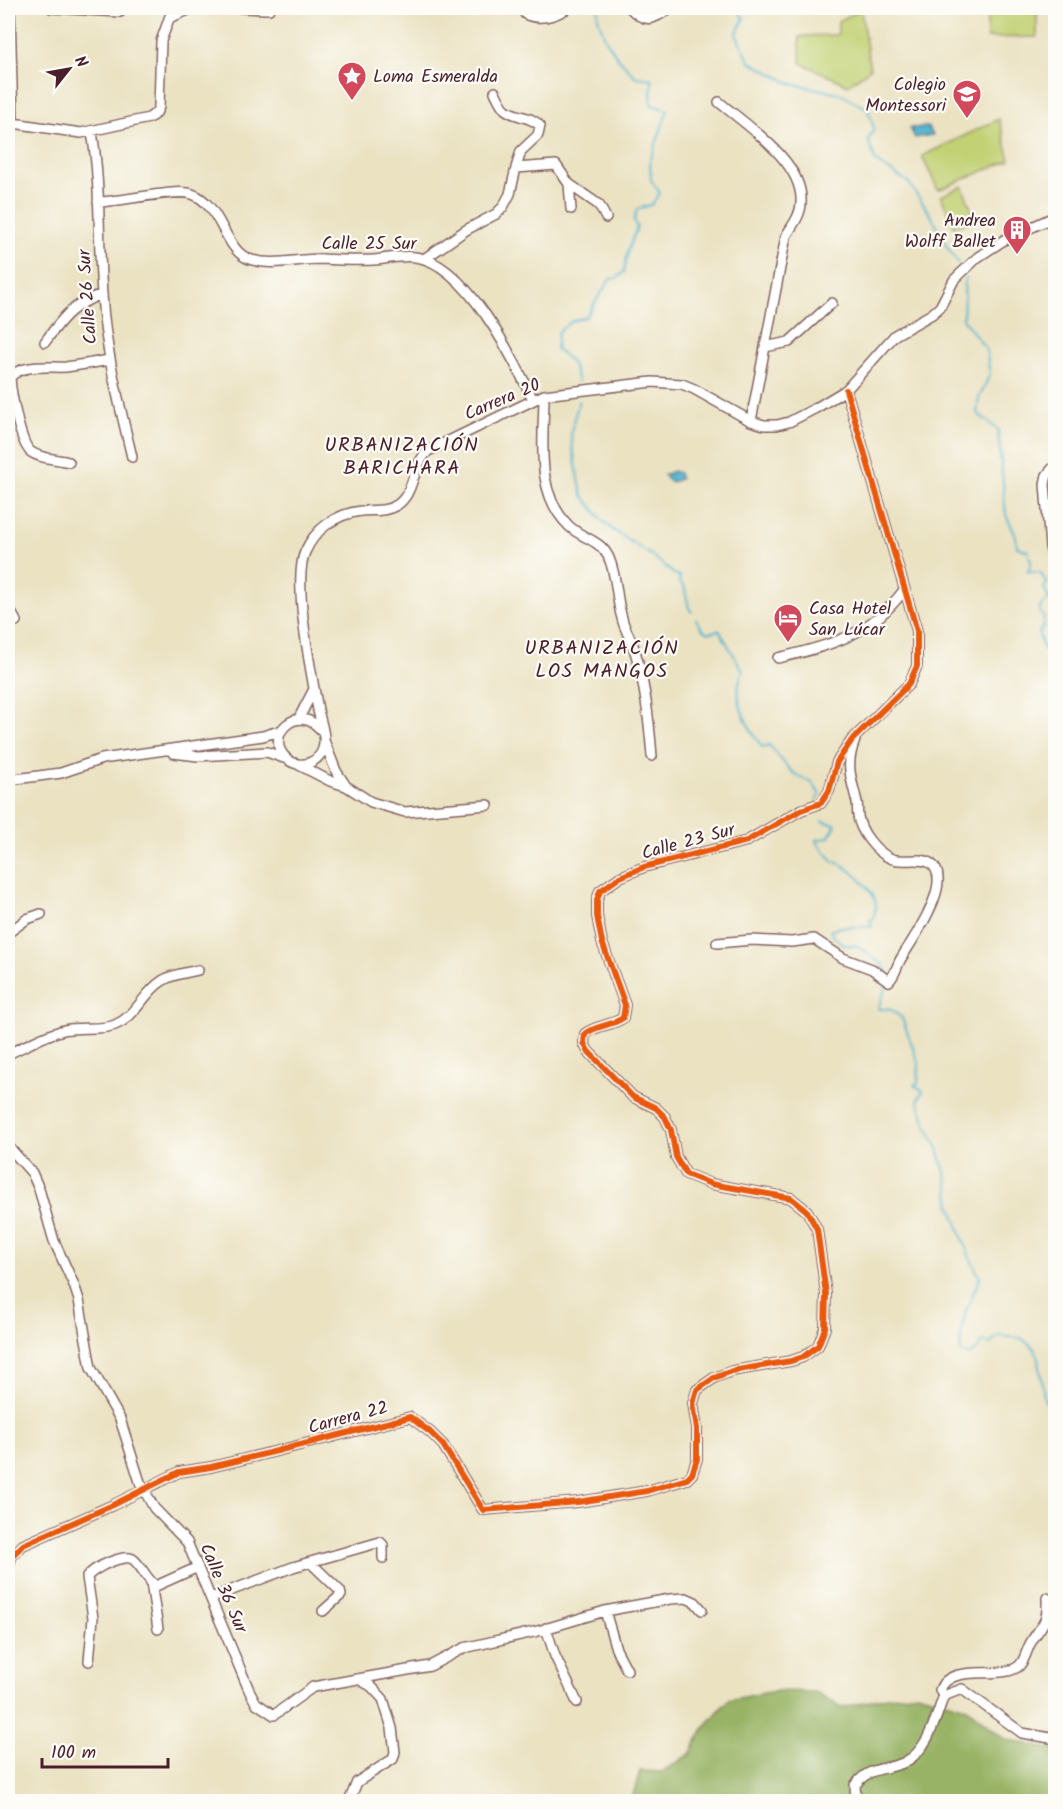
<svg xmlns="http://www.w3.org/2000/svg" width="1063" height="1809" font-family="Kalam,sans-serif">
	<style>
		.green { fill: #c1d173; stroke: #86784f; stroke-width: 1.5 }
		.forest { fill: #98b365; stroke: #716948; stroke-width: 1.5 }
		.water { fill: #4fb2ce; stroke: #4c687c; stroke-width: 1.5 }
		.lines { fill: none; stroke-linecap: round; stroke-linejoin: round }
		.stream { stroke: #4fb2ce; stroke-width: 2 }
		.minor-casing { stroke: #826360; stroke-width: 12 }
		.minor { stroke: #fff; stroke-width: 9 }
		.cycleway-casing { stroke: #fdfcf7; stroke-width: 10 }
		.cycleway { stroke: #e8590c; stroke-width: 6 }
		.labels { text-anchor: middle; stroke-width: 4.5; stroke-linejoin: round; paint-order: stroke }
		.poi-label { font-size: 18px; fill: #4a1f2b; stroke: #fdfcf7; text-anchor: start }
		.street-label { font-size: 18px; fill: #4a1f2b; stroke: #fdfcf7 }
		.neighbourhood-label { font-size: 20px; letter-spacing: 1.5px; fill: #4a1f2b; stroke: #fdfcf7 }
	</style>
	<rect width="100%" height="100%" fill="#fdfcf7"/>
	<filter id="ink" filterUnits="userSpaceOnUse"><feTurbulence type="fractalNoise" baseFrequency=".0167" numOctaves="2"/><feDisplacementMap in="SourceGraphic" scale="12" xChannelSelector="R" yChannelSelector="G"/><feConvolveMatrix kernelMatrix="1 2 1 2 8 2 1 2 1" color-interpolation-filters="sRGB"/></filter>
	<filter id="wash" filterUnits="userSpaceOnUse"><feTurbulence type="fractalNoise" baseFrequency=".008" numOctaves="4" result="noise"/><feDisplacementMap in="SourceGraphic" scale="24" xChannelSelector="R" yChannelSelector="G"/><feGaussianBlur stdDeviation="1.35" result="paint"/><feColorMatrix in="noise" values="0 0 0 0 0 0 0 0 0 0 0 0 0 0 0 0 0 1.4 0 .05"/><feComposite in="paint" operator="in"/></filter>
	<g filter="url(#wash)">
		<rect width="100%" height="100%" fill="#ebe2c2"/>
		<path class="green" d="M861,10L870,69L848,85L801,63L799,37C814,33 823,38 838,34V21Z
			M1037,10V37L987,38V11Z
			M999,119L1010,160L938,190L922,156Z
			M962,186L976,220L954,227L941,196Z"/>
		<path class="forest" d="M775,1691L814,1692L842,1708L882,1698L917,1693L966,1707L1005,1739L1055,1750V1801L631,1802L640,1771L662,1772L690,1754L705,1727L728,1700Z"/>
		<path class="water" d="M928,127L933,135L915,138L910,128Z
			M673,471L679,473L680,479L672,482L667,480L664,475Z"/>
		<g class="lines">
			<path class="stream" d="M739,8V11L744,19L736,34L750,62L792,84L839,93L868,109L874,129L868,140L876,162L908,182L932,217L946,245L958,263
				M965,278L963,319L986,349L990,374L979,398L977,413L998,430L1006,515L1016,536L1017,547L1028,551L1031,562L1028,572H1040L1047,584L1044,588L1049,599L1040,607V614L1044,616L1043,626L1039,633L1042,646L1049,657L1048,673L1056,671
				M578,382C574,364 571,360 556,349L558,332L572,321L586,317L610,279L617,278L624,272L628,250L637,227L634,221L637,209L651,205L660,193L651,180L650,161L668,110L651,105L652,79L636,77L617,57L606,40L598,19V8
				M579,401L571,432L572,445L582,494L602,520L613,530L651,555L674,574L680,576L679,582L684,586L689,608L692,612
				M696,619L703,630L708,633L719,630L743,671C730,697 747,726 762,747L769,745C785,762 788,775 812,782L820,795L816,801
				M822,821L836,825L828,838L816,840C820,848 828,854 834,862C846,863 875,891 876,905C876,909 874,914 873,919L870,920L872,927H840L830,931L835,938L845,945L858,946L883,965L888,975
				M887,984L878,1009H890L902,1018L919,1064L918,1083L914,1085L923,1091L918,1100L927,1127L937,1146L947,1178L951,1206L968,1253L980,1278C969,1302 958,1326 961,1352L968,1356L977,1350L983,1341L989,1345L998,1336L1021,1338L1035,1349L1040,1367L1044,1398L1056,1419"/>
		</g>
	</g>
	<g filter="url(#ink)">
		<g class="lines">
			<g class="minor-casing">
				<path id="minor" d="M10,8L13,123
					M51,8L120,12
					M241,8L269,9
					M630,8C646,25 653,19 670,8
					M525,14C540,21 554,16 568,8
					M169,18L193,8
					M495,92C498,98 501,105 505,109C515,118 531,115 540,126L538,135L521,151L516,168
					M719,102C746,125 804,162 801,203C801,215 792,226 786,236L751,421
					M8,127L13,123L81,133L149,118L156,113L159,107L161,41L173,8
					M92,132C101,185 98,240 102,294C105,349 119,403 132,457
					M569,184L571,209
					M98,202C120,202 177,188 192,194C222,204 224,253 252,260C274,266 297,259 320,259C338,260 356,261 374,260C388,259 401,255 415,257C465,262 514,359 533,400
					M424,259L466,230L496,214L503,207L510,194L516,168L556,165L569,184L599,205L606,218
					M45,342C63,317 72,305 102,294
					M765,347L789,342L832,303
					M544,395C544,439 534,492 569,526C581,538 599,539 608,556C617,574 616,599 622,618C624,629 631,638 634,648C645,683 649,719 652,756
					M69,462C58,459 41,459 31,452C20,444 11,393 10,378C20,363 50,368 66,367C80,365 94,363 109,360
					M1056,464L1047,475L1045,484L1050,547L1056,571
					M8,607L16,621
					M778,658C830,646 871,635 904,590
					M299,718L314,689
					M321,730C298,702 264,735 285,757C299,772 324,762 324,742C325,732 320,720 318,710C312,676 292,581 305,552C315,529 336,514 361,511C373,510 386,512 397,505C415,493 411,467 428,451L544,395L652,382L682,384L694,389L751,421L764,425H777L789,422L816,408L846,390L895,335L932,314L940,307L954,280L978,257L1004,240L1056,216
					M325,743L336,771L346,786
					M173,753L198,756L267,752L284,758
					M299,765L330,781L346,786L371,802L405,812L488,805
					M8,780L61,773L102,759L263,736L282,730
					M8,933L27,919L41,914
					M717,943L752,940L792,942L814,939L843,958L872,969L889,981C896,974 897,964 902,957C912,940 956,880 930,863C919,856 902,864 890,858C875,851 860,831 858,816C857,811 858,806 857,802C851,778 845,765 855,740
					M8,1054C26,1046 44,1035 64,1030C80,1026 99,1031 115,1025C137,1016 143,993 162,981C172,974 186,973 198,970
					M8,1146L32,1173L39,1189L54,1241L74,1285L79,1300L91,1368L120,1419L140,1482L154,1508L187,1542L249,1690L256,1703L274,1715L313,1687L430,1666L464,1648L538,1631L605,1611L670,1599L686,1598L695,1602L702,1610
					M310,1562L340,1591L341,1595L323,1611
					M8,1572L11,1557L23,1545L113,1505L179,1472L211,1467L277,1451L410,1417L430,1432L443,1445L483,1510L578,1502L647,1491L687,1479L692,1474L697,1459V1429L693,1403L697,1390L714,1378L732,1371L791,1361L803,1357L818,1346L825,1328L826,1294L817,1229L807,1211L791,1198L711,1184L686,1174L676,1157L671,1130L665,1117L656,1108L633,1097L588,1051L584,1043L585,1034C596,1025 611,1026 623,1018L625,1005L602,942L597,916V900L600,891L620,877L644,867L747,841L801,810L821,803L829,791L837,762L852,740L909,684L917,666V631L846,390
					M151,1582L158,1629
					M211,1598L293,1567L380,1542L383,1545V1558
					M1047,1598C1048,1626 1043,1621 1030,1644C1027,1650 1025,1659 1020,1665C1003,1682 950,1661 940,1690L942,1694L946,1695L962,1689L1022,1733L1056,1739
					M605,1611L616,1649L627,1670
					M546,1628L555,1656L577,1702
					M89,1661L93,1618L87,1577C93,1568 126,1552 134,1560C143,1568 146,1579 156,1586L198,1567
					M349,1802L357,1782L393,1759L395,1752L392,1728L383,1699L371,1686L360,1680
					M856,1802L855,1785C871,1765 886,1771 905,1762C928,1751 936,1717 944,1695"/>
			</g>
			<use href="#minor" class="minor"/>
			<g class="cycleway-casing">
				<path id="cycleway" d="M8,1572L11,1557L23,1545L113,1505L179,1472L211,1467L277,1451L410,1417L430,1432L443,1445L483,1510L578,1502L647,1491L687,1479L692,1474L697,1459V1429L693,1403L697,1390L714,1378L732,1371L791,1361L803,1357L818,1346L825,1328L826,1294L817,1229L807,1211L791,1198L711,1184L686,1174L676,1157L671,1130L665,1117L656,1108L633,1097L588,1051L584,1043L585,1034C596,1025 611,1026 623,1018L625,1005L602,942L597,916V900L600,891L620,877L644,867L747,841L801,810L821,803L829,791L837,762L852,740L909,684L917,666V631L846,390"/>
			</g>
			<use href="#cycleway" class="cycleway"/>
		</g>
	</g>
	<defs>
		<g id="sight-pin" transform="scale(1.5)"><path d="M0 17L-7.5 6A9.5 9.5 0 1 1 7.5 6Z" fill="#d1495b" stroke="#fdfcf7"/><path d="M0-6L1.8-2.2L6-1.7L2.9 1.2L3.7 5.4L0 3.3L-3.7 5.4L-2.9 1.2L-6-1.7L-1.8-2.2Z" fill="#fff"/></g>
		<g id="school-pin" transform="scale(1.5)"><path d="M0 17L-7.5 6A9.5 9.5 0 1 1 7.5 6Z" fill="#d1495b" stroke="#fdfcf7"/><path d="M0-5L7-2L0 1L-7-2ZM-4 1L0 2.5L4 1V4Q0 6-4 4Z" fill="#fff"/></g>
		<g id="building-pin" transform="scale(1.5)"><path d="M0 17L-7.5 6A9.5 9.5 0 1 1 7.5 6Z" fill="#d1495b" stroke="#fdfcf7"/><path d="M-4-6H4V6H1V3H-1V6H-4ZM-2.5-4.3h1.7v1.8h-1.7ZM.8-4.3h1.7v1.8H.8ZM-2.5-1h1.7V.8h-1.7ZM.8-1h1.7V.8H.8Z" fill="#fff"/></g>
		<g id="hotel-pin" transform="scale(1.5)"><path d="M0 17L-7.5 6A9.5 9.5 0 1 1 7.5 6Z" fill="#d1495b" stroke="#fdfcf7"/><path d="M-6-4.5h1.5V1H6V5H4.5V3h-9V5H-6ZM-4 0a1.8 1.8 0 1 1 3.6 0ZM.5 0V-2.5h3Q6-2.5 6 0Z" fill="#fff"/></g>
	</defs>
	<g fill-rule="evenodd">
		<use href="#sight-pin" x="352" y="76"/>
		<use href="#school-pin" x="967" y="94"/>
		<use href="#building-pin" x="1017" y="230"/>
		<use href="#hotel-pin" x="788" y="618"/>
	</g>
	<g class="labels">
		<g class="poi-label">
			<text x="373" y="82">Loma Esmeralda</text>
			<text x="946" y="90" text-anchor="end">Colegio<tspan x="946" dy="21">Montessori</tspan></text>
			<text x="996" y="226" text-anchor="end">Andrea<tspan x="996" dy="21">Wolff Ballet</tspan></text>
			<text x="809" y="614">Casa Hotel<tspan x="809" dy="21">San Lúcar</tspan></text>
		</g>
		<g class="street-label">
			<text x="369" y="249">Calle 25 Sur</text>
			<text transform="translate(87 297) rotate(-94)" y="6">Calle 26 Sur</text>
			<text transform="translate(502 399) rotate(-23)" y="6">Carrera 20</text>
			<text transform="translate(688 841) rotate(-15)" y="6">Calle 23 Sur</text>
			<text transform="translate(348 1417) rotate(-15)" y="6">Carrera 22</text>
			<text transform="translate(224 1588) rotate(67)" y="6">Calle 36 Sur</text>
		</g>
		<g class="neighbourhood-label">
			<text x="402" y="451">URBANIZACIÓN<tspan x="402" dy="23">BARICHARA</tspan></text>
			<text x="602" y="654">URBANIZACIÓN<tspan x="602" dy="23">LOS MANGOS</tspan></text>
		</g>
	</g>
	<rect width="1063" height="1809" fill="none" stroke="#fdfcf7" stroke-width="30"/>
	<g transform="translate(69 69) rotate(59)" stroke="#fdfcf7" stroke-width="4.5" paint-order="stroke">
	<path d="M0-4.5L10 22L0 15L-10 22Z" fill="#4a1f2b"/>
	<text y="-9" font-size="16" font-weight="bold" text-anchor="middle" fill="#4a1f2b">N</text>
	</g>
	<path d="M42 1758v9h126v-9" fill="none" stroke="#4a1f2b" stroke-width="3"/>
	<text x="51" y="1758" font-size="18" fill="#4a1f2b" stroke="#fdfcf7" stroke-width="4.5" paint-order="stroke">100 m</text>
</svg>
